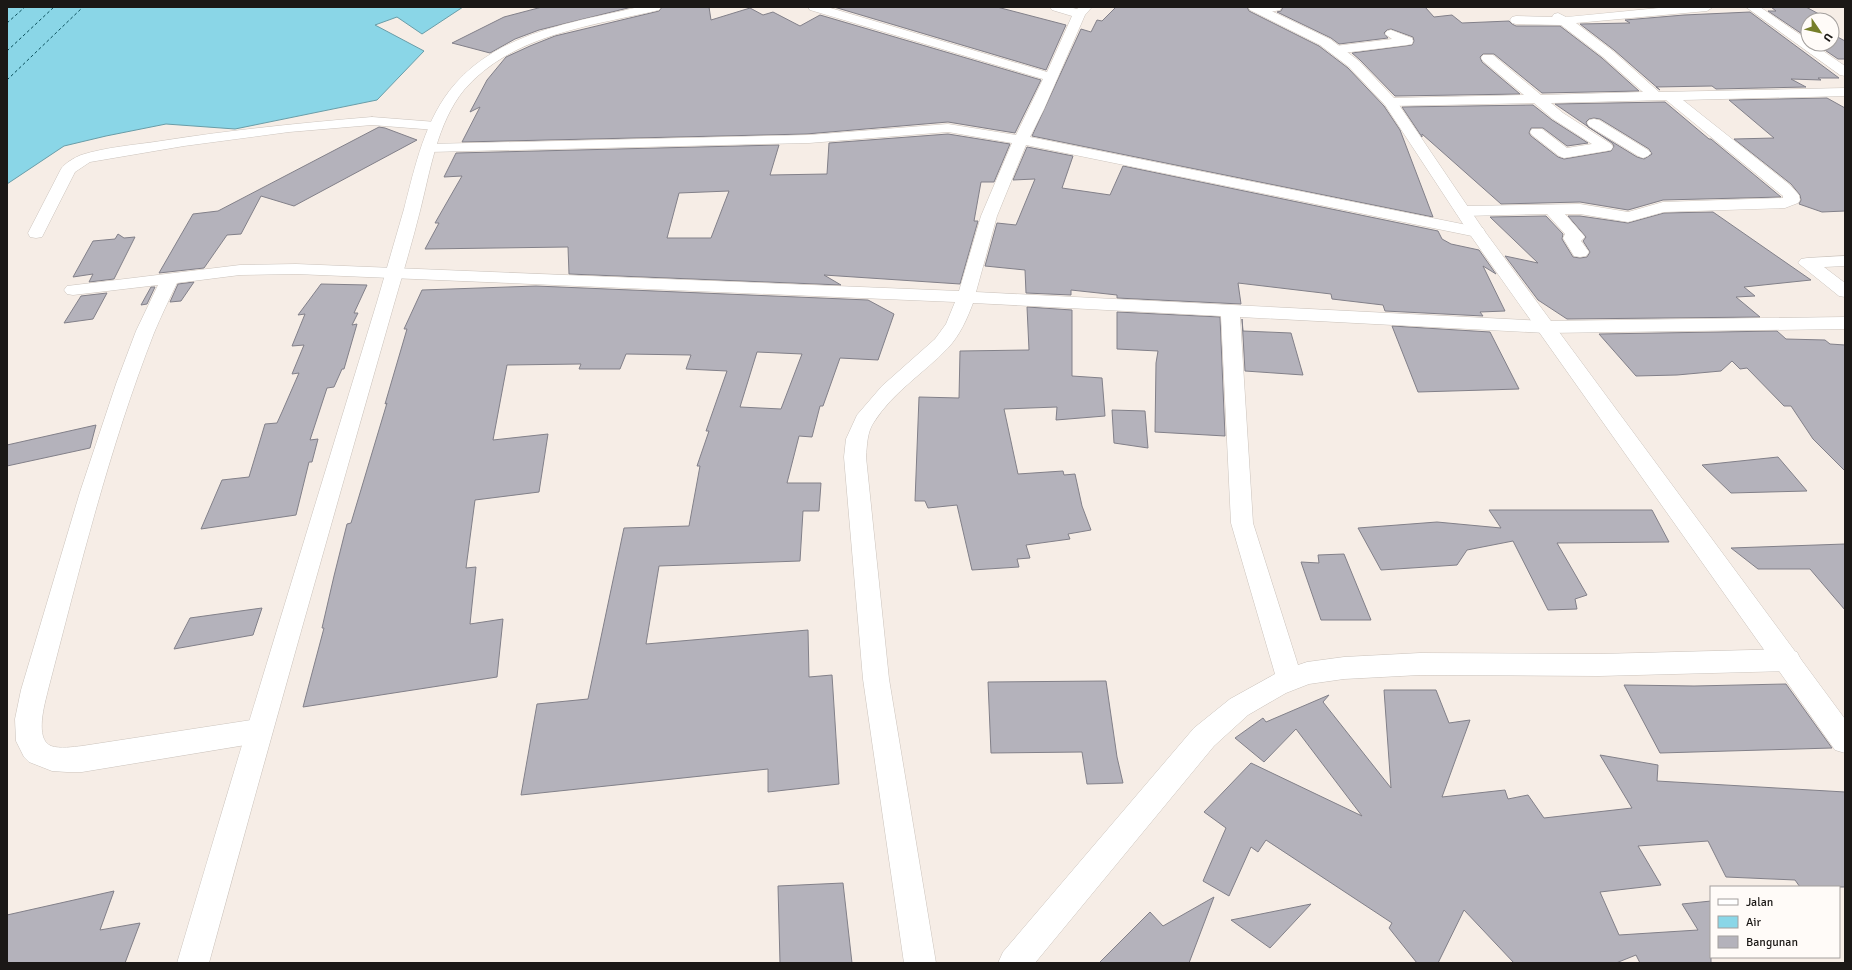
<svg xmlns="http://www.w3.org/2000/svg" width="1852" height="970" font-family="Signika,sans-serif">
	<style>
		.water { fill: #8ad6e7; stroke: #699da8 }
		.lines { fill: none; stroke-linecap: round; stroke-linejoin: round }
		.ferry { stroke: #0a4f5b; stroke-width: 1; stroke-dasharray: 3 2.5; stroke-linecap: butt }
		.building { fill: #b4b2bb; stroke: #828089; fill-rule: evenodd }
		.minor-casing { stroke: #cbc3bc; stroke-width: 1 }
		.highway-casing { stroke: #cbc3bc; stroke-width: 1 }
		.minor { fill: #fff; fill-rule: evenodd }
		.highway { fill: #fff; fill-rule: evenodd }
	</style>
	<rect width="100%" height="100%" fill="#f6ede6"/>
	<path class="water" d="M7,7H463L422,34L397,17L375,25L424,51L377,100L235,129L166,124L106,136L64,146L7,184Z"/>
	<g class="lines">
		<path class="ferry" d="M7,23L25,7
			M7,51L54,7
			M7,80L83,7"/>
	</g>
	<path class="building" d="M542,7H632L539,30L515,39L490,53L452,43L504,17Z
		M662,7H709L711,20L750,8L763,15L773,12L800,26L820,15L1041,80L1015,133L948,122L806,134L462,142L480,107L470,112L487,80L506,57L530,46L555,36L659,11Z
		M834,7H997L1066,25L1046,70Z
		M1116,7H1247L1249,11L1319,46L1348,68L1384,106L1400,130L1433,217L1032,136L1081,29L1091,32L1097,20L1102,21Z
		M1283,7H1425L1434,17L1452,15L1462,23L1509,21L1512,24L1516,26H1560L1602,58L1639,91L1542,93L1494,54H1483L1480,57L1482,62L1520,94L1395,96L1360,60L1352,53L1412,45L1414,41L1413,37L1391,29L1387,30L1384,33L1388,38L1339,44L1331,38L1277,12L1281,11Z
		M1771,7H1806L1830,20H1808V38L1768,11H1776Z
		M1750,12L1839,78H1818L1821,80L1791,79L1806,87L1716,89L1712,86L1656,87L1660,90L1614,50L1580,24L1630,23L1625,20L1684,15Z
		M1832,34L1845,41V59H1838L1816,44H1832Z
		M1827,98L1845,108V211L1822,212L1799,204L1801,200L1800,195L1791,184L1734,139L1774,138L1729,100Z
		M1665,102L1709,139H1711L1781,197L1663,200L1628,210L1580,202L1501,204L1422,134V137L1402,107L1533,105L1552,120L1588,143L1567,146L1543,128H1531L1529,133L1531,136L1558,157L1564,159L1611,151L1614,146L1612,143L1555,104ZM1594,118L1600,119L1649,149L1652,154L1644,159L1637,157L1588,127L1586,122L1589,119Z
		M379,127L385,128L417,140L294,206L261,196L241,234L227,235L204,268L159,273L193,214L218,211Z
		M948,134L1010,144L994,182H981L974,221H978L960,284L824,275L841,285L569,274L568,247L425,249L439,223H435L462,176L444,177L456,153L779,145L770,175L827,174L829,143ZM729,191L711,238H667L679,193Z
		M1027,147L1073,156L1062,188L1110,195L1123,166L1438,231L1442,239L1451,244L1479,250L1496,274L1483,266L1505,311L1480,312L1483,316L1385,311L1383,305L1332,299L1331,294L1238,283L1241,304L1117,298V295L1071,290V295L1026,293L1025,270L985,266L997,223L1016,225L1035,179L1013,180Z
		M1713,212L1811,280L1744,287L1755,296L1736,297L1760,317L1567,319L1538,300L1505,256L1538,263L1490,217L1546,216L1563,234L1562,239L1573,257L1580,258L1587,257L1590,252L1583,241L1586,237L1568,216H1580L1628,223L1664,213Z
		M118,234L124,238L135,237L114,279L89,282L93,274L73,277L93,241L115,239Z
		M194,282L181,301L170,302L178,284Z
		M321,284L367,285L354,313H358L352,325L357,324L344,369H342L334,387L327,388L310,440L318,439L312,462H309L296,515L201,529L222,480L249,477L265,424L277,423L282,412L299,373L292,374L304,345L292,346L305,314L298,315Z
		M536,286L868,300L894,314L878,360L840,358L823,406H820L812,437L799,436L787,483H821L819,511H803L800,561L659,566L646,644L808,630L809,677L832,675L839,784L768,792V769L521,795L537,704L588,699L624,528L689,526L700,466H697L709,431H706L727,371L686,369L691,355L626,354L620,369H579L581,364L507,365L493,440L548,434L539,492L475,500L466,568L476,567L470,624L503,619L497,677L303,707L324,628H322L334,576L347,524L351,523L387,403L385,404L407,329H404L422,290ZM757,352L802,354L781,409L740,407Z
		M151,287H155L147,304L141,305Z
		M107,293L93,319L64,323L81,296Z
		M1027,307L1072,310V376L1102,378L1105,416L1056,420L1057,407L1004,409L1018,474L1063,471L1064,475L1075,474L1082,506L1091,530L1068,534L1070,539L1026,545L1030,558L1017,559L1019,567L972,570L957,505L928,508L925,501H915L919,397L959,398L960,351L1029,350Z
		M1117,312L1220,317L1225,436L1155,432L1156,363L1158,351L1117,349Z
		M1242,319L1243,331L1291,333L1303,375L1245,371Z
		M1392,326L1490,332L1519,389L1418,392Z
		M1777,331L1786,339L1825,340L1830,344L1845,345V471L1813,439L1791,406H1784L1747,368L1740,369L1732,361L1721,371L1677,375L1636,376L1599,334Z
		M1112,410L1145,411L1148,448L1114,443Z
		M96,425L90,448L7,466V445Z
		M1778,457L1807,491L1731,493L1702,465Z
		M1489,510H1652L1669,542L1557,543L1587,595L1575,599L1577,609L1548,610L1513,541L1467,550L1457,565L1381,570L1358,528L1437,522L1501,528Z
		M1845,544V610L1810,569H1758L1731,548Z
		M1344,554L1371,620H1321L1301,562L1319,563L1318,555Z
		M262,608L253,635L174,649L190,618Z
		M1106,681L1117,757L1123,783L1087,784L1082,752L991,753L988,682Z
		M1786,684L1832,748L1660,753L1624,685L1694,686Z
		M1384,690H1436L1449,723L1470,720L1442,797L1505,790L1508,799L1528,795L1544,818L1632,808L1600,755L1658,765L1657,781L1845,792V887H1800L1795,880L1726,877L1708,841L1638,846L1661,885L1600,892L1619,935L1698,930L1682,904L1711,901V963H1640L1636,955L1616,963H1514L1464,910L1438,963H1417L1389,928L1392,923L1266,840L1258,852L1251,847L1229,896L1203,881L1226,828L1204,812L1251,763L1362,816L1296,729L1264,762L1235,738L1263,718L1266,722L1329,695L1323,702L1391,788Z
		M843,883L852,963H780L778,886Z
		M114,891L100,930L140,923L125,963H7V915Z
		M1214,897L1189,963H1099L1150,912L1163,926Z
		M1311,904L1270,948L1231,920Z"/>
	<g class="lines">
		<g class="minor-casing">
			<path id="minor" d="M808,7H827L1047,72L1072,16L1052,10L1050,7H1069L1077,9L1079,7H1092L1085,15L1044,109L1030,137L1477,227L1483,228L1485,232L1483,236L1477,237L1026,145L997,216L976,292L1546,321L1845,317V329L1546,333L1240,317L1253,523L1298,665L1307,662L1344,657L1420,653L1599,654L1788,649L1797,652L1801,660L1797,668L1788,671L1599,676L1420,675L1344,679L1309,684L1286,693L1248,715L1214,746L1035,963H998L1003,952L1194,728L1230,699L1275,674L1231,523L1221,316L973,303C967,319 960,335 948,348C924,373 893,392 874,422C867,432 867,445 866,457L889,679L936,963H904L863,679L844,457L846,439L857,415L882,386L935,339L946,324L955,302L296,274L240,275L177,283C169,300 161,316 154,333C109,448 79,571 48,690C45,703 34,739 51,746C60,749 73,747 82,746L258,719L268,723L272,731L268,739L258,743L82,772H67L52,771L29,762L24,757L16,741L15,719L21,690L80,492L116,384L136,331L158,285L73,295L67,294L64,290L67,286L240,265L296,264L959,291L981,216L1012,143L948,132L809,143L429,152L424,151L422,148L424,145L429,144L809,135L948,124L1016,135L1043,79L810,10Z
				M1257,7H1282L1280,10L1261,14L1257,13L1255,10Z
				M1669,7H1713L1707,11L1576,23L1613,51L1659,92L1845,88V96L1683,100L1790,185L1799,195L1800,200L1798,203L1785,208L1664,212L1628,222L1580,214H1565L1585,237L1581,241L1589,252L1586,256L1580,257L1574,256L1563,238L1565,234L1547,214L1463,216L1457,214L1455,211L1457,208L1463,206L1580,204L1628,212L1663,202L1783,198V196L1666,100L1551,103L1563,113L1611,144L1613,147L1611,150L1606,151L1564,158L1559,156L1532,135L1530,132L1532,129H1542L1567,148L1592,144L1553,119L1534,103L1390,106L1385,105L1383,102L1385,99L1390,98L1524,95L1483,61L1481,58L1483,55H1493L1541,95L1643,92L1603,57L1561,25L1516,24L1512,23L1510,20L1512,17L1516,16L1552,17L1554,14L1558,13L1566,17Z
				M1746,7H1760L1808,40V44H1813L1845,66V76L1840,75Z
				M1391,30L1412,38L1413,41L1412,44L1407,45L1335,54L1330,53L1329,50L1330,47L1335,46L1392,39L1385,34L1387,31Z
				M372,117L436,122L441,123L443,126L441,129L436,130L372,125L289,132L184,146L90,162L75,172L42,237L36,238L30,237L28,233L61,169C65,163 74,158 81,155C106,147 135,145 161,141C231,130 301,123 372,117Z
				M1594,119L1599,120L1648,150L1651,153L1648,156L1643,158L1638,156L1589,126L1587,123L1589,120Z
				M1845,256V266L1824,267L1845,283V297L1839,296L1798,263L1801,259L1807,258Z"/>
		</g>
		<g class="highway-casing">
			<path id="highway" d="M639,7H661L659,10C592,26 512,34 464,90C437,123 430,172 420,211C412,243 403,273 394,304C331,524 269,743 209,963H177C242,742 310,522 377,302C386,271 395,240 404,209C415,167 425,118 455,84C500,32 575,22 639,7Z
				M1248,7H1263L1330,39L1359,61L1395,99L1483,229L1845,719V753L1835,750L1471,236L1385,105L1349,67L1320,45L1250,10Z"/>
		</g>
		<use href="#minor" class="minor"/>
		<use href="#highway" class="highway"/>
	</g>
	<rect width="1852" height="970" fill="none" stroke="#1b1816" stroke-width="16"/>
	<rect x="1710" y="886" width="130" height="72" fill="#fffbf8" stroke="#a4a09e"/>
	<rect x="1718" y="899" width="20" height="6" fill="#ffffff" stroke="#a4a09e"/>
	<text x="1746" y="906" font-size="12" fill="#1b1816">Jalan</text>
	<rect x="1718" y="916" width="20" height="12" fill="#8ad6e7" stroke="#a4a09e"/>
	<text x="1746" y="926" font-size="12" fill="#1b1816">Air</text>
	<rect x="1718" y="936" width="20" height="12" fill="#b4b2bb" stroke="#a4a09e"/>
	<text x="1746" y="946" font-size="12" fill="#1b1816">Bangunan</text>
	<g transform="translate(1820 32) rotate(124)"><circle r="19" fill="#fffbf8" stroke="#a4a09e"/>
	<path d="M0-3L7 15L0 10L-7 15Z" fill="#767e29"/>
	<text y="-6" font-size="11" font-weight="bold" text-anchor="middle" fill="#1b1816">U</text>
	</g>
</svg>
